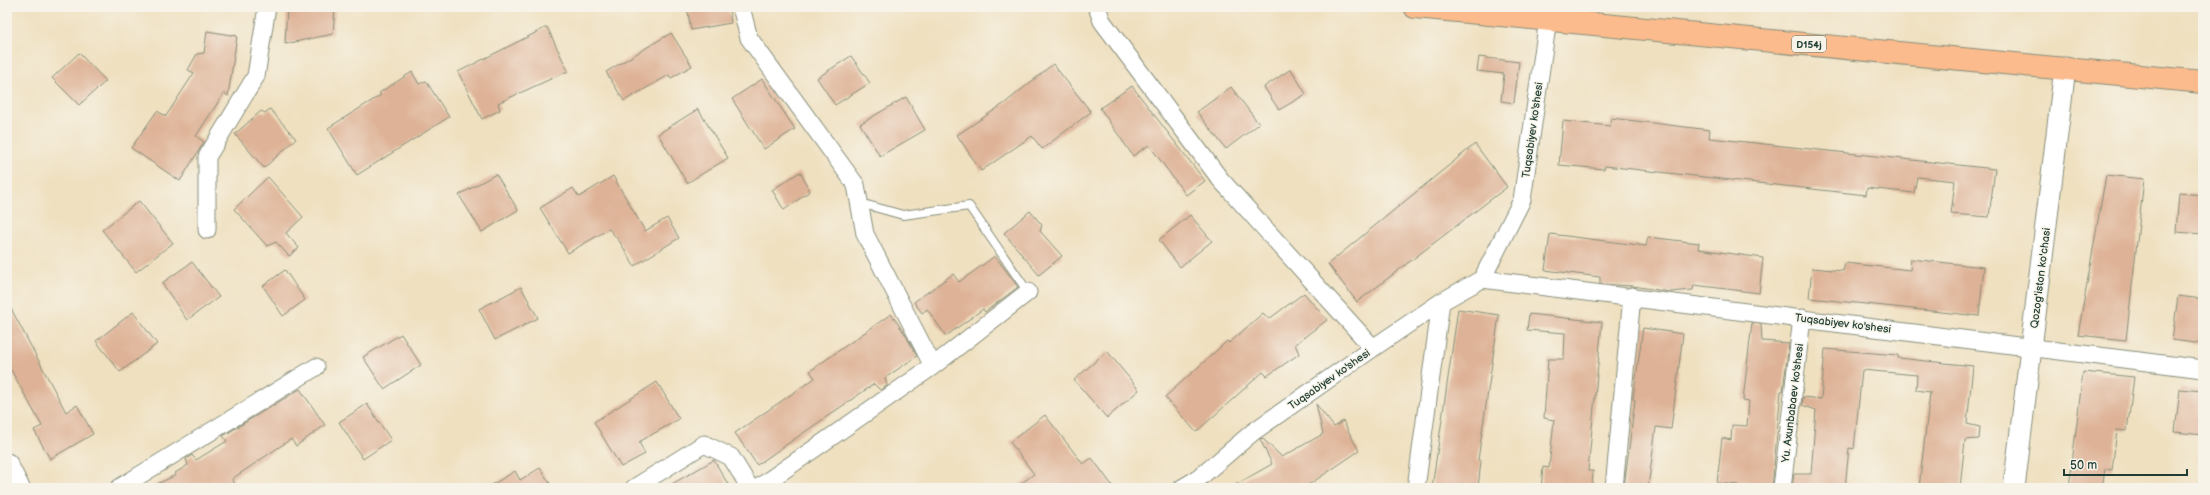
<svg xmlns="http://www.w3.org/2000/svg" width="2210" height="495" font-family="'Balsamiq Sans',sans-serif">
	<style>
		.building { fill: #deb296 }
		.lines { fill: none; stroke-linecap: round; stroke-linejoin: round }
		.service-casing { stroke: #878e7a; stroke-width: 10 }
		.minor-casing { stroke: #878e7a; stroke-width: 19 }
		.tertiary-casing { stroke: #878e7a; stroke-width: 23 }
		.primary-casing { stroke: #878e7a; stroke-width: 24 }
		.service { stroke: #fff; stroke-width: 8 }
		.minor { stroke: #fff; stroke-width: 17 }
		.tertiary { stroke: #fff; stroke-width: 21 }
		.primary { stroke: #fbbb8c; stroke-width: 22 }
		.labels { text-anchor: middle; stroke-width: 3; stroke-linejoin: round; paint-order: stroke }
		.shield { fill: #f7f3e8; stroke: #60746a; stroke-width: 1 }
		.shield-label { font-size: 10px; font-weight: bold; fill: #1f3d34 }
		.street-label { font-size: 11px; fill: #1f3d34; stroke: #f7f3e8 }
	</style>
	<rect width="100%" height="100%" fill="#f7f3e8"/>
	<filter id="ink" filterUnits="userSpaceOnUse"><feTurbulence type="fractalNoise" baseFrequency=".025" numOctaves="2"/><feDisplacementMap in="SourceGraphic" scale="8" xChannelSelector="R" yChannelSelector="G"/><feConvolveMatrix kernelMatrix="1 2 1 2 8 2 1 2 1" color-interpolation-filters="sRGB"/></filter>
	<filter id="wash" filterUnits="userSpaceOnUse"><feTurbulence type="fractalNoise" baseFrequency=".012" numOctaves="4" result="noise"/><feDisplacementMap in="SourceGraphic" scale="16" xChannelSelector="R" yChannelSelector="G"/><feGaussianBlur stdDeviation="0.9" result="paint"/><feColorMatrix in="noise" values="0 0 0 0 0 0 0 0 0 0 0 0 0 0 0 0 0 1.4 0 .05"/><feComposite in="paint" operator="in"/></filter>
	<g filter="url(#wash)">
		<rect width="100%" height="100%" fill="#efe0c0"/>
		<g id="blocks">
			<path class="building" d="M287,7H335L333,34L285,44Z
				M687,7H729L731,23L691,30Z
				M547,27L568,71L498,103L500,110L482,119L458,72Z
				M207,31L237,36L228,96L224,93L196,136L204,142L180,181L131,148L157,111L166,116L194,73L188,70L197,54L204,53Z
				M671,33L692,66L671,78L669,75L624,101L606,72Z
				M79,53L106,81L79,105L52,78Z
				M851,56L870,83L835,105L817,78Z
				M1479,57L1519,62L1514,103L1501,101L1504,74L1477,71Z
				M1053,64L1091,112L1042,149L1032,136L981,171L957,135L1005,103Z
				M1291,69L1306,94L1279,110L1264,87Z
				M412,72L419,84L426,81L449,117L357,175L328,128L381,95L379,93Z
				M762,79L795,129L764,149L732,99Z
				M1132,86L1205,181L1186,195L1149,145L1133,156L1100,108Z
				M1231,87L1259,124L1226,149L1197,112Z
				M906,97L925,130L880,156L860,124Z
				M270,109L296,139L264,168L235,134L261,111L265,113Z
				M698,109L728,158L687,183L658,134Z
				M1611,118L1710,130L1709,138L1995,169L1989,217L1951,214L1955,181L1917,177L1914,193L1867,188L1866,195L1605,166L1604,169L1559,165L1563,121L1610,126Z
				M1475,144L1507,187L1357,302L1328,264Z
				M800,172L810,191L784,210L772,190Z
				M496,174L518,210L482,232L459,195Z
				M2106,175L2144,179L2126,340L2078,335Z
				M613,176L645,231L667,218L679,238L634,266L620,242L609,229L568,253L540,208L573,188L579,197Z
				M268,177L303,217L286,233L299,248L289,256L276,242L267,246L234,209Z
				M2179,193L2203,195V234L2176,232Z
				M139,201L173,243L136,272L102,230Z
				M1030,211L1042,225L1040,231L1062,256L1039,275L1004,233Z
				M1190,215L1212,241L1180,267L1159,240Z
				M1550,234L1646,246L1648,237L1699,243L1698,249L1763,258L1759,293L1694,285L1693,290L1670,292L1633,286L1600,284V277L1545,270Z
				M995,256L1018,287L985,312L983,309L946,336L927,309L922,313L914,302L953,274L959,282Z
				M1911,259L1984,267L1979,316L1809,298L1812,268L1843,271L1845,263L1910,270Z
				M192,262L219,297L187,320L162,283Z
				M285,270L305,300L283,316L263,286Z
				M521,287L538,318L495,340L479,309Z
				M1304,293L1327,320L1295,344L1299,354L1267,376L1263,372L1196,432L1165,397L1227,341L1229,343L1263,313L1269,319Z
				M2178,296L2203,299V344L2172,340Z
				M7,301L66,412L77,405L93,434L50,459L34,430L42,426L11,370L7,372Z
				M1458,309L1499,315L1478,460L1481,461L1478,488H1432Z
				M133,312L157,344L120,372L96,341Z
				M891,314L905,334L917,356L885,378L887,386L880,390L874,384L757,465L735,433L815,378L810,371Z
				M1529,314L1602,322L1588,471H1593L1592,488H1541L1543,467L1549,468L1554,420L1544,418L1548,359H1564L1565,333L1527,330Z
				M1752,323L1761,324L1762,341L1789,343L1783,391H1781L1772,488H1738V485L1717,483L1722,438L1731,440L1732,425L1747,426L1749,401L1743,400Z
				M1643,328L1683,334L1671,429L1656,427L1648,488H1624L1635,400L1633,399Z
				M401,334L421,365L384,389L363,357Z
				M1825,349L1898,355V358L1973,366L1967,424L1980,427L1979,439L1965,440L1960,488H1919L1930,392L1916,390L1917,375L1862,370L1854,449L1849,448L1845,488H1792L1794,474H1811L1816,410L1802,405L1803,397L1821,399Z
				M1107,351L1139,390L1107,418L1074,380Z
				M2083,372L2134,377L2127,431L2117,430L2112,470L2105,469L2102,488H2069Z
				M657,382L679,419L639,442L645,454L621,467L594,422Z
				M300,389L325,425L296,446L291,439L232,479L237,488H149L176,475L175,473L188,465L186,459L192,455L196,460L227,441L223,436Z
				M2180,389L2203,391V435L2175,432Z
				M367,404L391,440L363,459L339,422Z
				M1316,404L1334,427L1343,421L1359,451L1304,488H1230L1272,464L1260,439L1262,438L1282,457L1323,434Z
				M1045,415L1083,464L1092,458L1114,488H1015L1034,474L1010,442Z
				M714,460L730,488H665Z
				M540,468L553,488H487L515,471L520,480Z"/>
		</g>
	</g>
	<g filter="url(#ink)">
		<use href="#blocks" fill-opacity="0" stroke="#878e7a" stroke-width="1"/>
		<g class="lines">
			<g class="service-casing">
				<path id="service" d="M860,203L903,215L969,206L1028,292"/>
			</g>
			<g class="minor-casing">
				<path id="minor" d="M741,7L749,38L856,185L865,234L933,366
					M1097,7L1102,21L1220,179L1373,348
					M207,230V157L256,76L267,7
					M1482,279L2203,369
					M119,488L316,367
					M634,488L704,444L731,457L750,488
					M758,488L933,366L1028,292
					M1182,488L1199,478L1253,432L1373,348L1441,302L1482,279L1522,200L1548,19
					M1416,488L1441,302
					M1614,488L1632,296
					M1782,488L1802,318"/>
			</g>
			<g class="tertiary-casing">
				<path id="tertiary" d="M7,464L19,488
					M2014,488L2065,68"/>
			</g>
			<g class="primary-casing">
				<path id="primary" d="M1415,7L2203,82"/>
			</g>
			<use href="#service" class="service"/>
			<use href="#minor" class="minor"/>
			<use href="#tertiary" class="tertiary"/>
			<use href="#primary" class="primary"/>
		</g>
	</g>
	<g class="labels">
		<rect class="shield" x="1792" y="36" width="34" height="16" rx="3"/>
		<g class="shield-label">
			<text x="1809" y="48">D154j</text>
		</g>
		<g class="street-label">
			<text transform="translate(1532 130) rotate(-82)" y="4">Tuqsabiyev ko'shesi</text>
			<text transform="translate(2040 278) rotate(-83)" y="4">Qozog'iston ko'chasi</text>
			<text transform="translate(1843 323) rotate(7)" y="4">Tuqsabiyev ko'shesi</text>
			<text transform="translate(1329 379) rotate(-35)" y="4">Tuqsabiyev ko'shesi</text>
			<text transform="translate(1792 403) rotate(-83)" y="4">Yu. Axunbabaev ko'shesi</text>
		</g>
	</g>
	<rect width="2210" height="495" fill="none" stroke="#f7f3e8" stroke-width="24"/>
	<path d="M2064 469v6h123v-6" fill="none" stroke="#1f3d34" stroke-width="2"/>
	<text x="2070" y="469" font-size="12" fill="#1f3d34" stroke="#f7f3e8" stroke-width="3" paint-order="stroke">50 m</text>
</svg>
